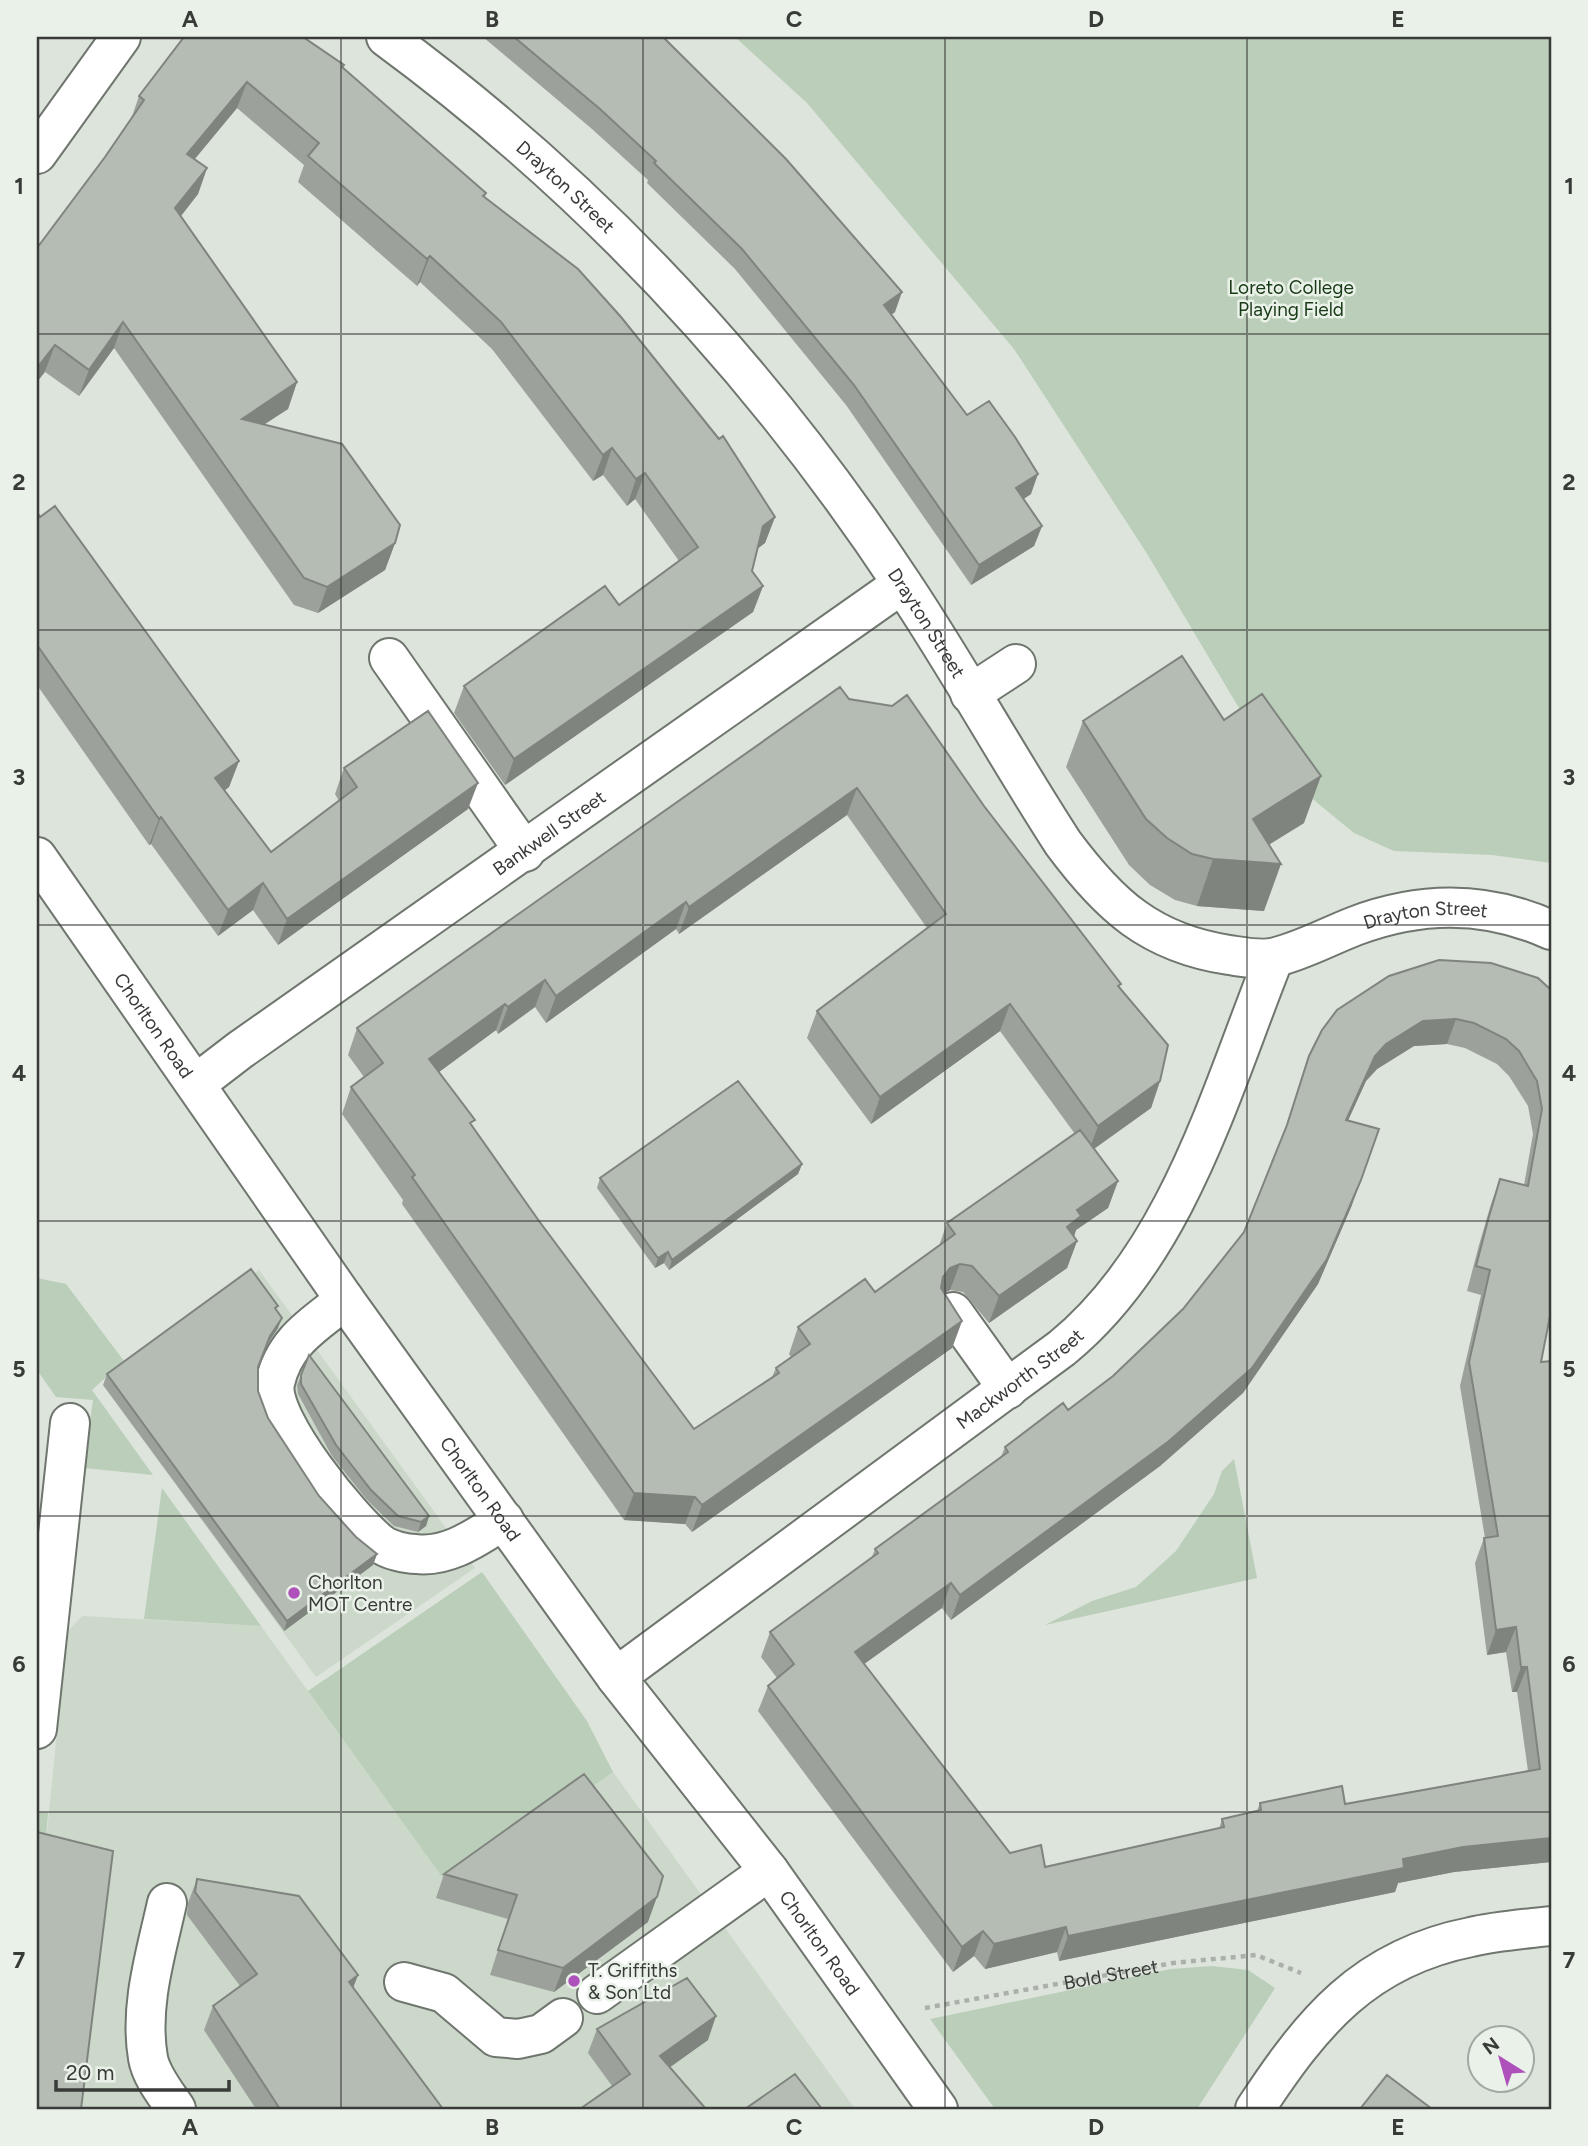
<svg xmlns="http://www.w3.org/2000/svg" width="1588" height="2146" font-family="Figtree,sans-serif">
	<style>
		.built { fill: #ccd8ca }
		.green { fill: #bbceb9 }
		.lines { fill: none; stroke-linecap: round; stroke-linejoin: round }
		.minor-casing { stroke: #6f766e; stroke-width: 42 }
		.major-casing { stroke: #6f766e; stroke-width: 42 }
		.path { stroke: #abb1aa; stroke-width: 4.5; stroke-dasharray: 5 5; stroke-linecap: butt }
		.minor { stroke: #fff; stroke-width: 38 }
		.major { stroke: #fff; stroke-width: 38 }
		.wall { fill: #9ca29b; fill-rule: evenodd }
		.shaded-wall { fill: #7f847e }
		.building { fill: #b5bcb4; stroke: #7f847e; stroke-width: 2; fill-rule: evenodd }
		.grid { fill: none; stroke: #383b38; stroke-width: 2; stroke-opacity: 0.55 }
		.poi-dot { fill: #ae51bb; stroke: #e9f1e8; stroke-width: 2.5 }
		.labels { text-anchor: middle; stroke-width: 5; stroke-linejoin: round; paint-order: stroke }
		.street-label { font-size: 19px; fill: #383b38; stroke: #e9f1e8 }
		.park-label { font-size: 19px; fill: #183916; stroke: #e9f1e8 }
		.poi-label { font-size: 19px; fill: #383b38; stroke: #e9f1e8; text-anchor: start }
		.neatline { fill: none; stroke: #383b38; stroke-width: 2.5 }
		.grid-label { font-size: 23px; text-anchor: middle; font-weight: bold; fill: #383b38 }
	</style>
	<rect width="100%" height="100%" fill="#dce4db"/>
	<path class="built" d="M259,1270L475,1568L316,1677L103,1385Z
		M82,1616L261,1626L450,1888L613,1772L855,2109H37L43,1872L67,1632Z"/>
	<path class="green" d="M735,37H1551V863L1492,855L1394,851L1354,833L1287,778L1242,713L1146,552L1014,349L807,103Z
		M37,1278L66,1284L124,1361L92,1390L153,1475L84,1468L93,1400L56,1397L37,1370Z
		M1234,1459L1257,1578L1045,1625L1092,1601L1136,1587L1176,1551L1214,1494L1222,1471Z
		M162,1488L261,1626L144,1619Z
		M482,1572L587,1721L613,1772L450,1888L308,1691Z
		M37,1812L48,1813L43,1873L37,1871Z
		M1212,1966L1248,1970L1275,1988L1197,2109H995L930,2019L1171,1969Z"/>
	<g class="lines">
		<g class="minor-casing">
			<g id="minor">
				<path id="s2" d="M386,37C590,187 763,373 903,585C959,669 1008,758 1063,843C1109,905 1150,943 1229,955C1243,957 1263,961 1276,957C1304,950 1329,936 1355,926C1421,901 1487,901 1551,930"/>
				<path d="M37,154L121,37"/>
				<path d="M389,658L525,852"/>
				<path d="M970,694L1016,664"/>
				<path id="s3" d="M197,1083L240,1050L902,584"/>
				<path d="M345,1300C314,1325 284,1341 275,1383C267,1418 352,1522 381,1544C389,1550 406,1554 416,1554C449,1558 478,1536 504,1520"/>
				<path d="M953,1312L1008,1389"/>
				<path id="s4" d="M616,1677L1062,1348C1177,1254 1220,1093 1274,958"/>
				<path d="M37,1729L70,1423"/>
				<path d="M167,1903C156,1953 139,2006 148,2058C151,2076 166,2094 176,2109"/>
				<path d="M404,1982L444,1993L496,2037L518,2039L541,2034L563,2018"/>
				<path d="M597,1994L769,1871"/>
				<path d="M1255,2109C1312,2022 1364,1958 1471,1937C1497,1931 1525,1929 1551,1926"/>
			</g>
		</g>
		<g class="major-casing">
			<g id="major">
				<path id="s5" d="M37,857L345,1300L616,1677L769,1871L938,2109"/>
			</g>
		</g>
		<path class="path" id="s1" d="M925,2008L1173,1963L1256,1955L1301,1973"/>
		<use href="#minor" class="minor"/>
		<use href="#major" class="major"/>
	</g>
	<path class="wall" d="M483,37H663L895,312L891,315L967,415L1031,494L1024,499L1042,526L1034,546L971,585L846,405L735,269L647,183L648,180L592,129Z
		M343,68L486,193L485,197L775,517L765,543L757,549L752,571L763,586L753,612L505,785L454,713L464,686L619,605L679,561L635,499L627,506L603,475L593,481L492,349L420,282L417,286L298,182L304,165L237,108L195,159L207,168L198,194L181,216L297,382L288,409L264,424L395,543L385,570L318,613L294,605L114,348L79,396L45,372L139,96Z
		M37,512L239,761L229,787L225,790L271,852L339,801L335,794L344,768L468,809L278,945L253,910L218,936L151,844L149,845L37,685Z
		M849,699L984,806L1119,988L1160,1081L1151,1108L1094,1149L1118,1181L1108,1208L1076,1230L1074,1236L1077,1241L1067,1268L989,1323L963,1292L950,1290L944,1293L962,1321L952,1348L692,1532L685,1524L624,1520L402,1204L403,1200L342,1114L351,1087L364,1077L348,1055L357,1028ZM847,815L927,928L817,1011L807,1038L871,1124L1000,1031L1075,1134L947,1223L939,1246L875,1292L798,1327L789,1354L791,1357L776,1368L772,1377L694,1429L539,1221L472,1127L439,1072L496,1030L498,1034L535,1007L546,1023L676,929L679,934Z
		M1224,720L1304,823L1269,845L1264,911L1197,906L1175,900L1150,885L1129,865L1066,767L1083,721Z
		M1551,990L1541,1362L1551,1361V1862L1454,1872L1398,1883L1395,1892L1059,1961L1057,1952L985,1969L974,1956L953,1972L758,1711L768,1686L777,1678L761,1657L770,1632L872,1557L875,1549L1001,1457L1005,1447L1068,1410L1113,1376L1183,1309L1244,1232L1282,1138L1309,1056ZM1447,1044L1465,1048L1497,1064L1509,1076L1528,1106L1533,1134L1524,1185L1500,1179L1491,1204L1479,1245L1467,1291L1481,1295L1460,1386L1485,1538H1484L1475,1563L1487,1655L1506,1652L1512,1692H1517L1528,1771L1345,1804L1260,1803L1257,1811L1222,1819L1219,1829L1045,1867L1010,1853L864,1664L942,1608L951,1620L1160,1466L1243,1393L1318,1284L1352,1205L1348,1120L1366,1081L1377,1069L1414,1046Z
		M802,1164L798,1174L669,1270L664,1263L655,1268L597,1188L600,1178Z
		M276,1310L278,1328L266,1346L258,1367V1391L268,1418L319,1496L356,1537L377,1554L373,1565L284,1631L103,1385L107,1374Z
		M309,1355L429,1516L426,1526L418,1532L394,1526L367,1500L332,1456L298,1394L297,1385Z
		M444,1874L648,1922L554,1992L490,1975L508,1919L436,1898Z
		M197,1879L353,1987L443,2109H256L204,2030L213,2006L240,1986L187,1915L188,1903Z
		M597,2029L708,2040L670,2067L612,2086L588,2053Z"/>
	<path class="shaded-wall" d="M247,82L237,108L177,180L187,154Z
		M207,168L198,194L166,235L175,208Z
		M430,256L420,282L417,286L427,259Z
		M902,292L895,312L877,325L884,305Z
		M123,322L114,348L79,396L89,370Z
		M55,345L45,372L37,382V368Z
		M297,382L288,409L233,445L242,419Z
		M612,448L603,475L593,481L603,455Z
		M645,473L635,499L627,506L636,479Z
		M1038,474L1031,494L1009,508L1016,488Z
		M775,517L765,543L753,552L763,526Z
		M1042,526L1034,546L971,585L979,565Z
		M395,543L385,570L318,613L327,587Z
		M763,586L753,612L505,785L514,759Z
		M239,761L229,787L206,804L215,778Z
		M1321,776L1304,823L1242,861L1281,864L1264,911L1197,906L1213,859L1253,819Z
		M478,783L468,809L278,945L287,919Z
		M857,788L847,815L679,934L689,907Z
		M161,817L151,844L149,845L159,819Z
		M263,883L253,910L218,936L228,910Z
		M686,902L676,929L546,1023L556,996Z
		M545,980L535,1007L498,1034L508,1007Z
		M505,1004L496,1030L420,1086L429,1059Z
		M1010,1004L1000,1031L871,1124L880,1097Z
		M1456,1019L1447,1044L1414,1046L1377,1069L1366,1081L1337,1145L1346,1120L1375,1056L1386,1044L1423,1021Z
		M1160,1081L1151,1108L1088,1153L1098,1126Z
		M802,1164L798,1174L669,1270L672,1260Z
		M1361,1180L1352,1205L1318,1284L1243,1393L1160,1466L951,1620L960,1595Z
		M1118,1181L1108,1208L1076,1230L1072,1243L1067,1227L1077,1210Z
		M1077,1241L1067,1268L989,1323L999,1296Z
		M668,1252L664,1263L655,1268L658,1258Z
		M960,1264L950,1290L940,1295L943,1277L950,1268Z
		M282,1318L278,1328L266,1346L270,1336Z
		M962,1321L952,1348L692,1532L702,1505Z
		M634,1493L695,1497L685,1524L624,1520Z
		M429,1516L426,1526L418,1532L421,1522Z
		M377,1554L373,1565L284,1631L287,1621Z
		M951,1583L942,1608L846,1677L855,1652Z
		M1516,1627L1506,1652L1487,1655L1496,1630Z
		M1521,1667H1527L1517,1692H1512Z
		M1551,1838V1862L1454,1872L1398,1883L1395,1892L1059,1961L1068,1936L1403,1859L1463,1847Z
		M657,1897L648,1922L554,1992L563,1968Z
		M1066,1927L1057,1952L985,1969L994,1944Z
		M983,1931L974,1956L953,1972L962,1947Z
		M358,1975L349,1999V1982Z
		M716,2016L708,2040L652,2080L660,2056Z"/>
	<path class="building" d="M184,37H303L344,65L342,67L486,193L483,196L578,269L621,317L719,439L723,436L775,517L763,526L752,571L763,586L514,759L464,686L605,586L619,605L698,547L645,473L636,479L612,448L603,455L501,322L430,256L427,259L308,156L319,143L247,82L187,154L207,168L175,208L297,382L242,419L342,444L400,525L395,543L327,587L304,578L123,322L89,370L55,345L37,368V248L105,157L144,100L139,96Z
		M514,37H663L664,38L786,159L902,292L884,305L967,415L989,401L1015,437L1038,474L1016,488L1042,526L979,565L854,385L742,249L654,163L656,161L600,109Z
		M55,506L239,761L215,778L271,852L357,787L344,768L428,711L478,783L287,919L263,883L228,910L161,817L159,819L37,645V512L40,517Z
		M1182,656L1224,720L1262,694L1321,776L1253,819L1281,864L1213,859L1192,854L1167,838L1146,819L1083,721Z
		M840,687L849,699L892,706L907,695L984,806L1121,984L1118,986L1168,1045L1160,1081L1098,1126L1010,1004L880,1097L817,1011L946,914L857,788L689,907L686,902L556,996L545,980L508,1007L505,1004L429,1059L475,1120L470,1123L539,1221L694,1429L779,1373L776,1368L810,1344L798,1327L865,1279L875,1292L955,1234L947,1223L1080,1130L1118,1181L1077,1210L1081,1216L1067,1227L1077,1241L999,1296L972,1266L960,1264L950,1268L943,1277L941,1288L962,1321L702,1505L695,1497L634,1493L412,1177L415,1175L351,1087L383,1063L357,1028Z
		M1439,960L1491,963L1538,978L1551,990V1311L1541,1362L1551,1361V1838L1463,1847L1403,1859L1404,1868L1068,1936L1066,1927L994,1944L983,1931L962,1947L768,1686L794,1664L770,1632L878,1553L875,1549L1008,1452L1005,1447L1063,1403L1068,1410L1113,1376L1183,1309L1244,1232L1287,1125L1309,1056L1322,1030L1337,1010L1389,976ZM1456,1019L1474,1023L1506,1039L1519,1051L1537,1081L1542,1109L1528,1186L1500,1179L1488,1220L1476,1266L1490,1270L1469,1362L1498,1536L1484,1538L1496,1630L1516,1627L1521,1667H1527L1540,1769L1345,1804L1342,1786L1260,1803L1261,1810L1222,1819L1224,1827L1045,1867L1041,1845L1010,1853L855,1652L951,1583L960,1595L1169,1441L1252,1368L1327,1259L1361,1180L1379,1129L1346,1120L1375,1056L1386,1044L1423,1021Z
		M738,1081L802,1164L672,1260L668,1252L658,1258L600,1178Z
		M251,1269L278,1306L275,1308L282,1318L270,1336L258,1367V1391L268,1418L319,1496L356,1537L377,1554L287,1621L107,1374Z
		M309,1355L429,1516L421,1522L398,1516L371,1490L336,1445L301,1384V1375Z
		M584,1774L663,1876L657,1897L563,1968L498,1950L517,1895L444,1874Z
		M37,1832L113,1851L81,2109H37Z
		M197,1879L299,1896L358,1975L349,1982L443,2109H280L213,2006L257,1974L195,1892Z
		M687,1978L716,2016L660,2056L706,2109H580L630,2074L597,2029Z
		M795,2074L822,2109H745Z
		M1387,2075L1432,2109H1360Z"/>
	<path class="grid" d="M341,37V2109M643,37V2109M945,37V2109M1247,37V2109M37,334H1551M37,630H1551M37,925H1551M37,1221H1551M37,1516H1551M37,1812H1551"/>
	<g class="poi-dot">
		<circle cx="294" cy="1593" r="7"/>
		<circle cx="574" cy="1981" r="7"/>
	</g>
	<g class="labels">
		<g class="street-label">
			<text dy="7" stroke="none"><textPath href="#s2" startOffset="234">Drayton Street</textPath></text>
			<text dy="7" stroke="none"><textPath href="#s2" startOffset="802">Drayton Street</textPath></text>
			<text dy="7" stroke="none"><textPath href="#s3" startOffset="432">Bankwell Street</textPath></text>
			<text dy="7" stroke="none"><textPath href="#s2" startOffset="1472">Drayton Street</textPath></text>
			<text dy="7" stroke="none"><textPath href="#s5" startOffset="205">Chorlton Road</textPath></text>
			<text dy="7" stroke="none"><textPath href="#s4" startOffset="502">Mackworth Street</textPath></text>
			<text dy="7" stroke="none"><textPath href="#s5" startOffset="772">Chorlton Road</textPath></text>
			<text dy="7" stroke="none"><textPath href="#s5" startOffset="1339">Chorlton Road</textPath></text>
			<text dy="7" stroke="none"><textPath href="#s1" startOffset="189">Bold Street</textPath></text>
		</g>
		<g class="park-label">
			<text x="1291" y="294">Loreto College<tspan x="1291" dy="22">Playing Field</tspan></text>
		</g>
		<g class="poi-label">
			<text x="308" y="1589">Chorlton<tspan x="308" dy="22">MOT Centre</tspan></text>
			<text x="588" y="1977">T. Griffiths<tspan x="588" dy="22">&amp; Son Ltd</tspan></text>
		</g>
	</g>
	<rect width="1588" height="2146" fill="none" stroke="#e9f1e8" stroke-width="77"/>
	<g transform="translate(1501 2059) rotate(323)"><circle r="33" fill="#e9f1e8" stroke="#a2a8a2" stroke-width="2"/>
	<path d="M0-5L12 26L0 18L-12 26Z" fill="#ae51bb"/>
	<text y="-10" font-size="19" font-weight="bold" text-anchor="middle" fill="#383b38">N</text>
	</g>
	<path d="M56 2080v10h173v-10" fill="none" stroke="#383b38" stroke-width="3.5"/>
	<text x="66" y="2080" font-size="21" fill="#383b38" stroke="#e9f1e8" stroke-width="5" paint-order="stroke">20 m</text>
	<rect x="38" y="38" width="1512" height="2070" class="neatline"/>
	<g class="grid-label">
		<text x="190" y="27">A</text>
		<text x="492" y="27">B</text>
		<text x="794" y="27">C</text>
		<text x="1096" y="27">D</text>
		<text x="1398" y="27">E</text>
		<text x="19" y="194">1</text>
		<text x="1569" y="194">1</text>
		<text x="19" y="490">2</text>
		<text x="1569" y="490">2</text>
		<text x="19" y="785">3</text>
		<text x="1569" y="785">3</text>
		<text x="19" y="1081">4</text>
		<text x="1569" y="1081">4</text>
		<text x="19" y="1377">5</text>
		<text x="1569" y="1377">5</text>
		<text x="19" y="1672">6</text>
		<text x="1569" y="1672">6</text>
		<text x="19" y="1968">7</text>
		<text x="1569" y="1968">7</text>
		<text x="190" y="2135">A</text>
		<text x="492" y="2135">B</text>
		<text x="794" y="2135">C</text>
		<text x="1096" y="2135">D</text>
		<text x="1398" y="2135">E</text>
	</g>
</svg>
